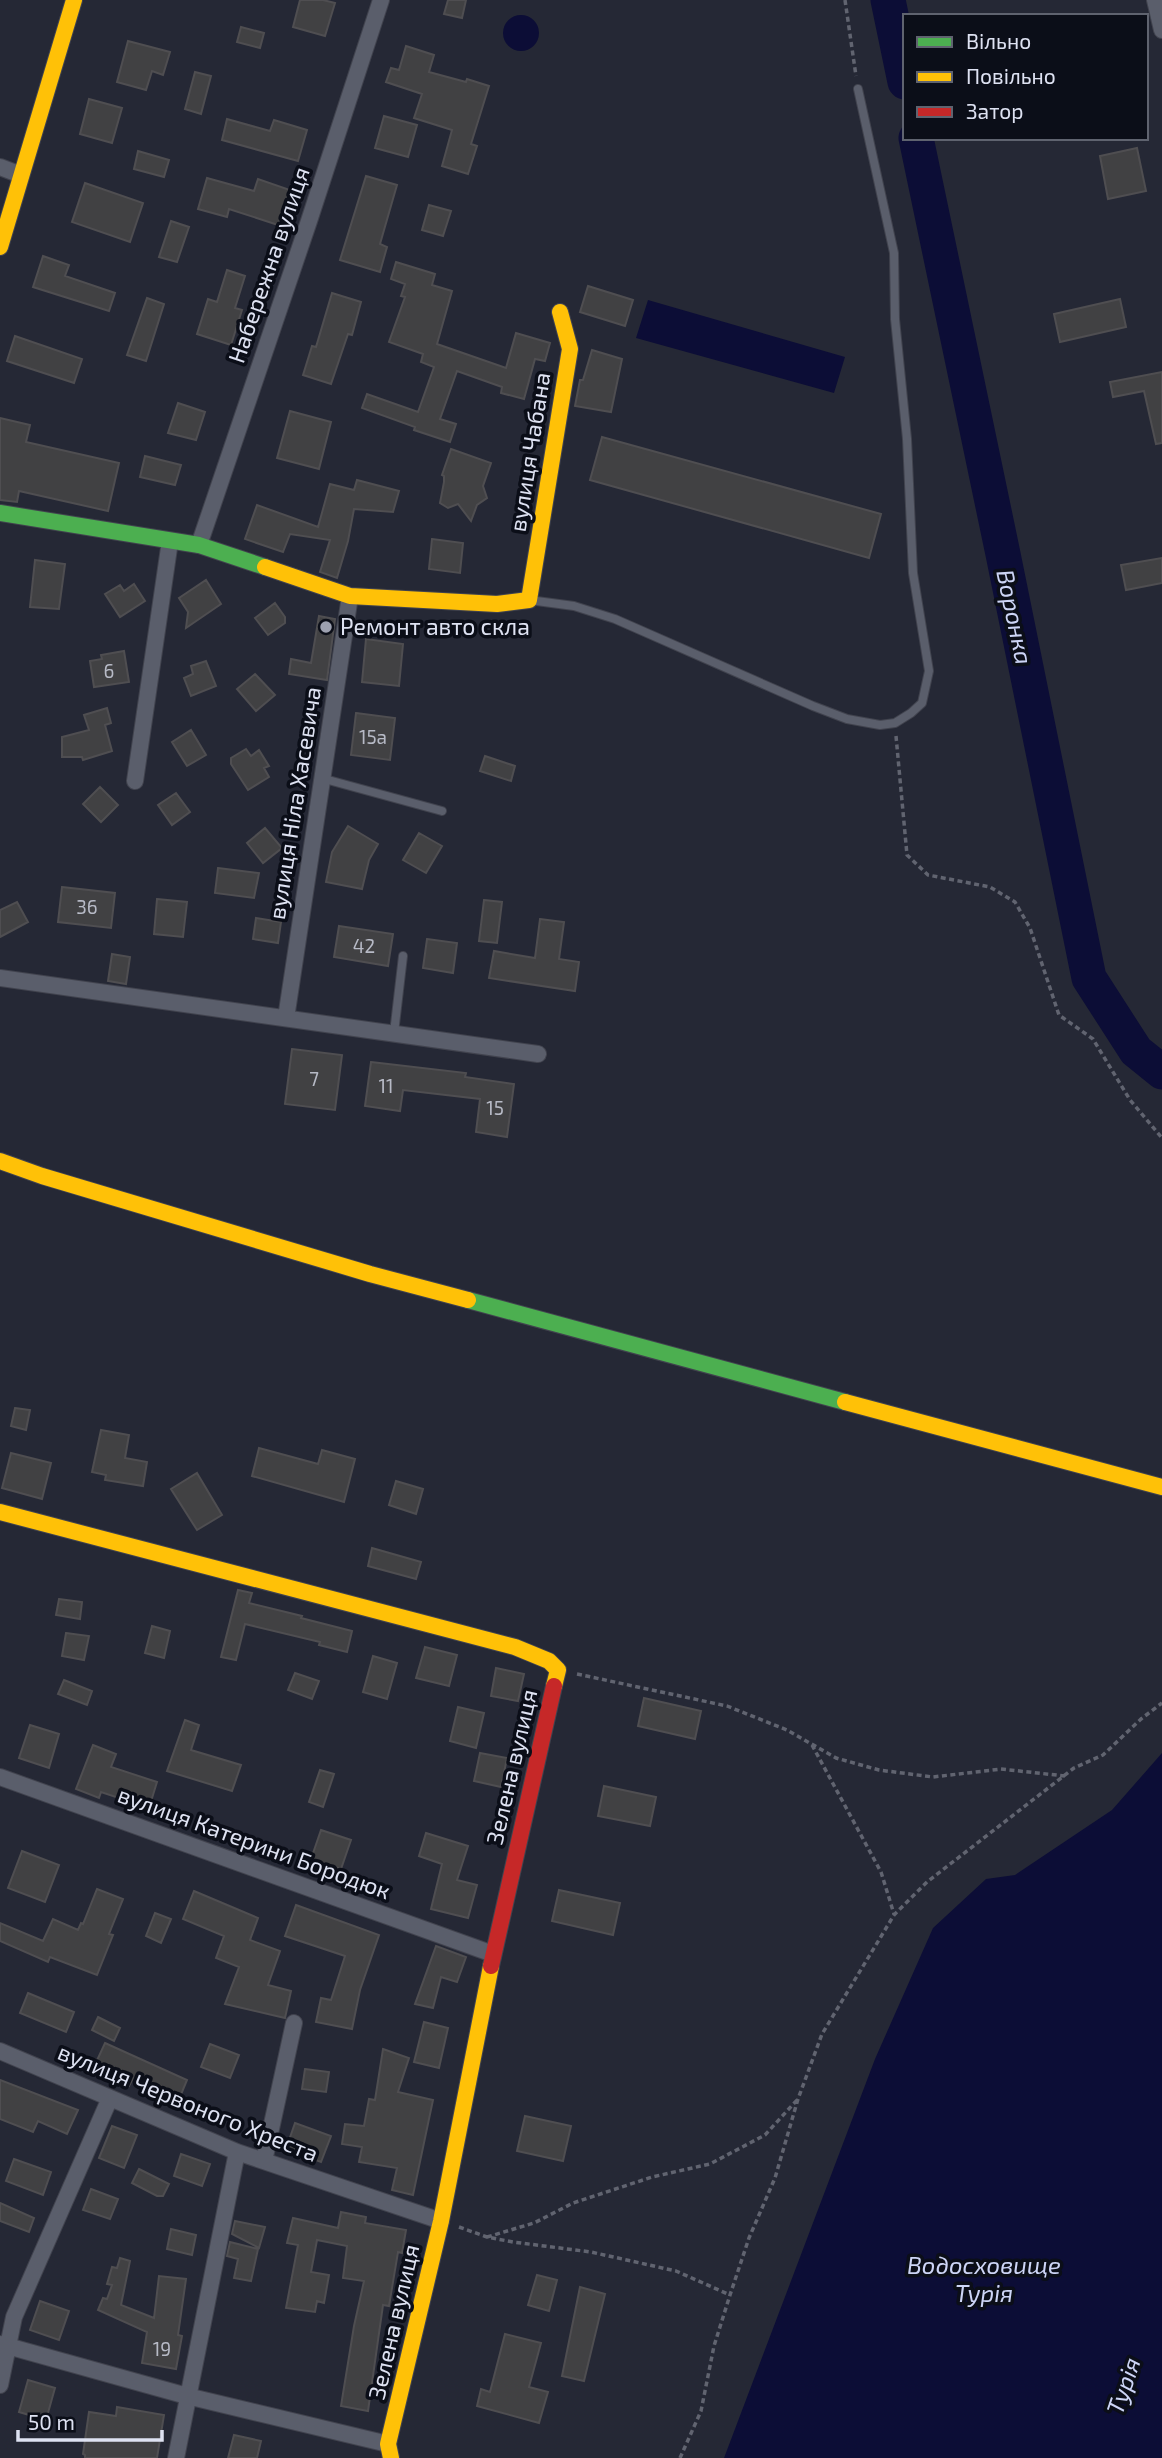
<svg xmlns="http://www.w3.org/2000/svg" width="1162" height="2458" font-family="'Exo 2',sans-serif">
	<style>
		.water { fill: #0c0d36 }
		.lines { fill: none; stroke-linecap: round; stroke-linejoin: round }
		.river { stroke: #0c0d36; stroke-width: 35 }
		.building { fill: #414143; stroke: #4f4e51; stroke-width: 2 }
		.lane-casing { stroke: #41434e; stroke-width: 10 }
		.street-casing { stroke: #41434e; stroke-width: 18 }
		.fast-casing { stroke: #41434e; stroke-width: 18 }
		.slow-casing { stroke: #41434e; stroke-width: 18 }
		.jam-casing { stroke: #41434e; stroke-width: 18 }
		.path { stroke: #616470; stroke-width: 3.5; stroke-dasharray: 5 3.5; stroke-linecap: butt }
		.lane { stroke: #5a5e6b; stroke-width: 8 }
		.street { stroke: #5a5e6b; stroke-width: 16 }
		.fast { stroke: #4caf50; stroke-width: 16 }
		.slow { stroke: #ffc107; stroke-width: 16 }
		.jam { stroke: #c62828; stroke-width: 16 }
		.poi-dot { fill: #9da1b0; stroke: #0b0e18; stroke-width: 2.5 }
		.labels { text-anchor: middle; stroke-width: 7; stroke-linejoin: round; paint-order: stroke }
		.number-label { font-size: 19px; fill: #b7bac6 }
		.street-label { font-size: 23px; fill: #dee2f2; stroke: #0b0e18 }
		.poi-label { font-size: 23px; fill: #dee2f2; stroke: #0b0e18; text-anchor: start }
		.water-label { font-size: 24px; font-style: italic; fill: #cdd5f6; stroke: #0b0e18 }
	</style>
	<rect width="100%" height="100%" fill="#252835"/>
	<path class="water" d="M503 33a18 18 0 1 1 36 0a18 18 0 1 1-36 0Z
		M648,300L845,357L834,393L636,338Z
		M1162,1753V2458H724L875,2059L933,1928L986,1879L1015,1875L1112,1810Z"/>
	<g class="lines">
		<path class="river" d="M888,0L905,82
			M916,138L1003,554L1089,978L1136,1051L1162,1072"/>
	</g>
	<path class="building" d="M300,0H323L335,3L325,36L293,27Z
		M448,0H466L462,18L444,14Z
		M241,27L264,33L260,48L237,42Z
		M128,41L170,52L163,75L152,71L146,90L117,82Z
		M406,46L434,55L429,72L466,82L467,79L489,86L471,144L477,146L468,174L442,166L452,130L414,118L422,94L386,82L391,68L399,70Z
		M195,72L211,76L201,114L185,109Z
		M89,99L122,108L112,143L80,134Z
		M384,116L417,125L408,157L375,148Z
		M227,119L270,131L274,120L307,130L298,161L222,140Z
		M1137,148L1146,191L1108,199L1100,156Z
		M138,151L169,160L164,177L134,169Z
		M366,176L397,185L380,244L387,247L380,272L340,260Z
		M207,178L254,191L258,179L290,190L278,225L229,209L227,217L198,209Z
		M85,183L143,203L130,242L72,222Z
		M429,205L451,211L443,236L422,230Z
		M171,221L189,227L177,262L159,257Z
		M43,256L69,265L65,276L115,293L109,311L33,287Z
		M396,262L435,274L432,285L452,291L437,344L506,368L516,333L550,343L545,361L535,359L524,399L501,393L502,387L457,371L440,419L456,424L450,442L414,430L415,427L362,408L367,394L418,412L434,367L421,362L423,354L389,342L405,297L401,296L405,284L391,279Z
		M227,270L245,276L235,308L242,310L231,345L197,334L208,299L217,302Z
		M588,286L633,300L625,326L580,312Z
		M332,293L361,302L352,335L348,334L331,384L303,375L312,346L316,347Z
		M147,298L164,304L146,361L127,355Z
		M1120,299L1126,327L1060,342L1054,314Z
		M15,336L82,359L74,383L7,361Z
		M592,350L622,359L611,412L575,406L580,380H583Z
		M1162,372V443L1156,444L1144,391L1113,397L1110,382Z
		M178,403L205,412L196,440L168,433Z
		M290,411L331,422L319,469L277,458Z
		M0,418L30,425L26,442L119,463L108,511L19,491L17,502L0,500Z
		M602,437L881,514L869,558L590,480Z
		M451,449L491,463L483,486L487,498L477,505L471,521L458,504L448,508L440,503L444,482V476L442,475Z
		M145,456L181,465L175,485L140,477Z
		M357,480L399,491L393,512L354,509L348,541L337,578L320,572L330,540L290,534L283,552L245,539L257,505L318,527L330,484L354,490Z
		M432,539L463,543L460,573L429,569Z
		M1162,558V583L1126,590L1121,565Z
		M35,560L65,564L59,609L30,607Z
		M206,580L221,604L186,628L188,612L179,598Z
		M134,584L145,601L120,617L105,594L120,585L124,591Z
		M275,603L285,617V623L268,635L255,618Z
		M319,616L335,619L327,680L289,674L291,659L311,663Z
		M366,639L403,644L399,686L362,682Z
		M124,651L129,682L94,687L90,661L102,659L101,655Z
		M206,661L216,686L191,696L184,678L193,674L191,666Z
		M255,674L275,695L256,711L237,689Z
		M107,708L111,723L105,725L112,751L83,760L82,757H62V737L89,730L84,715Z
		M356,713L395,718L390,760L351,755Z
		M191,730L206,755L187,766L172,742Z
		M246,749L251,756L259,750L269,766L264,768L269,777L248,790L231,764V758Z
		M485,756L515,766L511,781L480,771Z
		M100,787L118,805L101,822L83,804Z
		M176,793L190,812L172,825L158,805Z
		M348,826L378,844L369,860L362,889L326,882L332,852Z
		M265,828L282,848L263,863L247,843Z
		M419,833L442,846L426,873L403,860Z
		M218,868L259,873L254,898L215,893Z
		M62,887L115,893L111,928L58,922Z
		M157,899L187,902L183,937L154,934Z
		M484,900L502,902L497,943L479,941Z
		M17,902L28,922L0,937V910Z
		M256,918L281,922L278,943L253,939Z
		M540,919L564,922L559,959L579,962L575,991L489,978L494,951L535,958Z
		M339,926L393,934L388,966L334,957Z
		M427,939L457,943L453,973L423,968Z
		M112,954L130,957L126,984L108,981Z
		M292,1049L342,1055L335,1110L285,1104Z
		M371,1062L466,1073L465,1077L514,1084L507,1137L476,1132L480,1099L403,1090L400,1111L365,1106Z
		M15,1408L30,1410L26,1430L11,1426Z
		M101,1430L129,1435L125,1458L147,1462L143,1486L105,1480L106,1475L92,1472Z
		M259,1448L318,1464L322,1450L355,1459L344,1502L252,1476Z
		M11,1453L51,1463L42,1499L2,1488Z
		M197,1473L222,1515L197,1530L171,1489Z
		M396,1481L423,1489L416,1514L389,1505Z
		M372,1548L421,1562L416,1579L368,1566Z
		M238,1590L252,1593L249,1603L302,1616L301,1618L352,1631L347,1652L319,1645L320,1642L245,1624L236,1660L221,1657Z
		M59,1599L82,1602L80,1619L56,1615Z
		M152,1626L170,1631L164,1658L145,1653Z
		M66,1633L89,1636L84,1660L62,1656Z
		M425,1647L457,1655L449,1686L416,1678Z
		M373,1656L397,1663L387,1699L363,1692Z
		M496,1668L524,1674L518,1701L491,1696Z
		M295,1673L319,1681L312,1699L288,1690Z
		M64,1680L92,1691L87,1705L58,1694Z
		M644,1698L701,1711L695,1739L638,1726Z
		M458,1707L484,1713L476,1748L450,1741Z
		M185,1720L199,1725L191,1750L241,1765L232,1791L167,1771Z
		M30,1725L59,1734L49,1768L19,1758Z
		M93,1745L116,1754L111,1767L157,1782L149,1808L101,1792L99,1798L76,1789Z
		M480,1753L507,1758L501,1787L474,1781Z
		M320,1770L334,1774L323,1807L309,1802Z
		M604,1786L656,1797L650,1826L598,1816Z
		M321,1830L351,1840L341,1869L311,1859Z
		M426,1833L468,1846L457,1880L477,1885L468,1918L431,1909L442,1864L419,1856Z
		M22,1851L59,1865L45,1902L8,1888Z
		M97,1889L123,1899L109,1934L113,1935L97,1975L50,1957L48,1962L0,1941V1923L43,1941L53,1919L78,1930L81,1923L83,1924Z
		M559,1890L620,1903L613,1935L552,1921Z
		M194,1891L258,1918L250,1940L280,1951L268,1985L291,1991L285,2018L225,2004L239,1967L216,1958L224,1936L183,1919Z
		M296,1905L379,1935L360,1990L352,2029L316,2022L321,1998L331,2000L345,1956L285,1936Z
		M155,1913L171,1919L161,1943L146,1936Z
		M436,1946L466,1957L457,1982L441,1977L433,2008L415,2004Z
		M28,1993L74,2012L66,2032L20,2013Z
		M98,2017L120,2028L114,2041L92,2030Z
		M424,2022L448,2028L439,2068L414,2062Z
		M105,2043L187,2080L180,2097L133,2078L129,2086L93,2069Z
		M210,2044L239,2055L230,2078L201,2067Z
		M383,2049L409,2058L398,2092L433,2100L413,2195L392,2190L397,2168L359,2162L362,2147L342,2144L345,2124L364,2126L369,2099L375,2100Z
		M305,2069L329,2072L326,2092L302,2089Z
		M0,2080L78,2110L67,2134L38,2121L33,2132L0,2119Z
		M525,2116L571,2126L563,2161L517,2151Z
		M295,2123L331,2136L321,2162L286,2149Z
		M112,2126L137,2135L124,2168L99,2158Z
		M181,2154L210,2164L202,2186L174,2176Z
		M14,2159L51,2172L43,2195L6,2181Z
		M139,2169L169,2184L163,2196H157L132,2183Z
		M91,2189L118,2199L110,2219L83,2210Z
		M0,2203L34,2218L29,2232L0,2221Z
		M341,2212L366,2217L365,2223L406,2230L402,2253L398,2252L389,2306L383,2305L368,2411L341,2406L354,2326L364,2281L343,2278L347,2246L317,2240L311,2272L329,2275L324,2303L317,2301L315,2312L286,2308L298,2245L287,2243L293,2218L338,2228Z
		M235,2221L265,2227L259,2248L232,2234Z
		M171,2229L196,2235L192,2255L167,2249Z
		M230,2242L258,2249L251,2281L234,2278L238,2259L227,2256Z
		M120,2258L130,2261L121,2305L154,2318L159,2276L186,2279L178,2335L182,2336L176,2369L142,2363L147,2332L98,2310L103,2298L107,2299L112,2285L107,2284L112,2267L117,2268Z
		M537,2275L557,2280L549,2311L528,2305Z
		M580,2287L605,2294L584,2381L562,2376Z
		M40,2301L69,2311L59,2340L30,2330Z
		M505,2334L541,2343L529,2387L548,2392L539,2423L477,2406L481,2389L490,2392Z
		M28,2380L55,2388L46,2420L19,2412Z
		M117,2407L164,2415L157,2458H85V2455L83,2454L89,2412L116,2416Z
		M234,2435L261,2441L257,2458H228Z"/>
	<g class="lines">
		<g class="lane-casing">
			<path id="lane" d="M529,600L574,606L615,619L813,706L847,719L880,725L895,723L911,713L922,703L929,671L913,573L907,439L895,319L894,253L858,89
				M321,778L442,811
				M394,1033L403,956"/>
		</g>
		<g class="street-casing">
			<path id="street" d="M1155,0L1162,30
				M0,167L21,175
				M199,545L309,221L381,0
				M135,781L170,541
				M0,978L538,1054
				M286,1018L350,596
				M0,1777L493,1954
				M0,2051L237,2152L441,2221
				M264,2161L294,2023
				M0,2344L187,2396L388,2444
				M0,2385L14,2317L110,2098
				M176,2458L237,2152"/>
		</g>
		<g class="fast-casing">
			<path id="fast" d="M0,513L199,545L265,567
				M468,1300L845,1402"/>
		</g>
		<g class="slow-casing">
			<path id="slow" d="M0,247L74,0
				M265,567L350,596L497,604L529,600L570,349L560,312
				M0,1161L42,1176L370,1274L468,1300
				M845,1402L1162,1487
				M0,1512L515,1647L549,1661L558,1670L554,1686
				M391,2458L388,2444L441,2221L491,1966"/>
		</g>
		<g class="jam-casing">
			<path id="jam" d="M491,1966L554,1686"/>
		</g>
		<path class="path" d="M845,0L856,76
			M896,736L907,855L928,875L990,887L1015,902L1030,928L1059,1015L1093,1039L1130,1100L1162,1138
			M577,1674L727,1706L787,1730L836,1758L879,1770L933,1777L1001,1769L1065,1776
			M812,1745L881,1872L894,1914
			M459,2227L487,2237L513,2242L591,2252L676,2271L730,2295
			M487,2237L534,2223L573,2203L652,2177L710,2164L765,2135L797,2100
			M680,2458L701,2411L714,2346L730,2295L749,2238L775,2178L798,2099L822,2034L894,1915L927,1882L1074,1768L1103,1755L1141,1719L1162,1703"/>
		<use href="#lane" class="lane"/>
		<use href="#street" class="street"/>
		<use href="#fast" class="fast"/>
		<use href="#slow" class="slow"/>
		<use href="#jam" class="jam"/>
	</g>
	<circle class="poi-dot" cx="326" cy="627" r="7"/>
	<g class="labels">
		<g class="number-label">
			<text x="109" y="678">6</text>
			<text x="373" y="744">15а</text>
			<text x="87" y="914">36</text>
			<text x="364" y="953">42</text>
			<text x="314" y="1086">7</text>
			<text x="386" y="1093">11</text>
			<text x="495" y="1115">15</text>
			<text x="162" y="2356">19</text>
		</g>
		<g class="street-label">
			<text transform="translate(269 265) rotate(-71)" y="8">Набережна вулиця</text>
			<text transform="translate(530 452) rotate(-81)" y="8">вулиця Чабана</text>
			<text transform="translate(295 803) rotate(-81)" y="8">вулиця Ніла Хасевича</text>
			<text transform="translate(512 1767) rotate(-77)" y="8">Зелена вулиця</text>
			<text transform="translate(254 1843) rotate(20)" y="8">вулиця Катерини Бородюк</text>
			<text transform="translate(188 2103) rotate(22)" y="8">вулиця Червоного Хреста</text>
			<text transform="translate(394 2322) rotate(-77)" y="8">Зелена вулиця</text>
		</g>
		<g class="poi-label">
			<text x="340" y="635">Ремонт авто скла</text>
		</g>
		<g class="water-label">
			<text transform="translate(1014 617) rotate(78)" y="8">Воронка</text>
			<text x="984" y="2274">Водосховище<tspan x="984" dy="28">Турія</tspan></text>
			<text transform="translate(1124 2386) rotate(-71)" y="8">Турія</text>
		</g>
	</g>
	<rect x="903" y="14" width="245" height="126" fill="#0b0e18" stroke="#5f636f" stroke-width="2"/>
	<rect x="917" y="37" width="35" height="10" fill="#4caf50" stroke="#5f636f" stroke-width="2"/>
	<text x="966" y="49" font-size="21" fill="#dee2f2">Вільно</text>
	<rect x="917" y="72" width="35" height="10" fill="#ffc107" stroke="#5f636f" stroke-width="2"/>
	<text x="966" y="84" font-size="21" fill="#dee2f2">Повільно</text>
	<rect x="917" y="107" width="35" height="10" fill="#c62828" stroke="#5f636f" stroke-width="2"/>
	<text x="966" y="119" font-size="21" fill="#dee2f2">Затор</text>
	<path d="M18 2430v10h144v-10" fill="none" stroke="#dee2f2" stroke-width="3.5"/>
	<text x="28" y="2430" font-size="21" fill="#dee2f2" stroke="#0b0e18" stroke-width="5" paint-order="stroke">50 m</text>
</svg>
